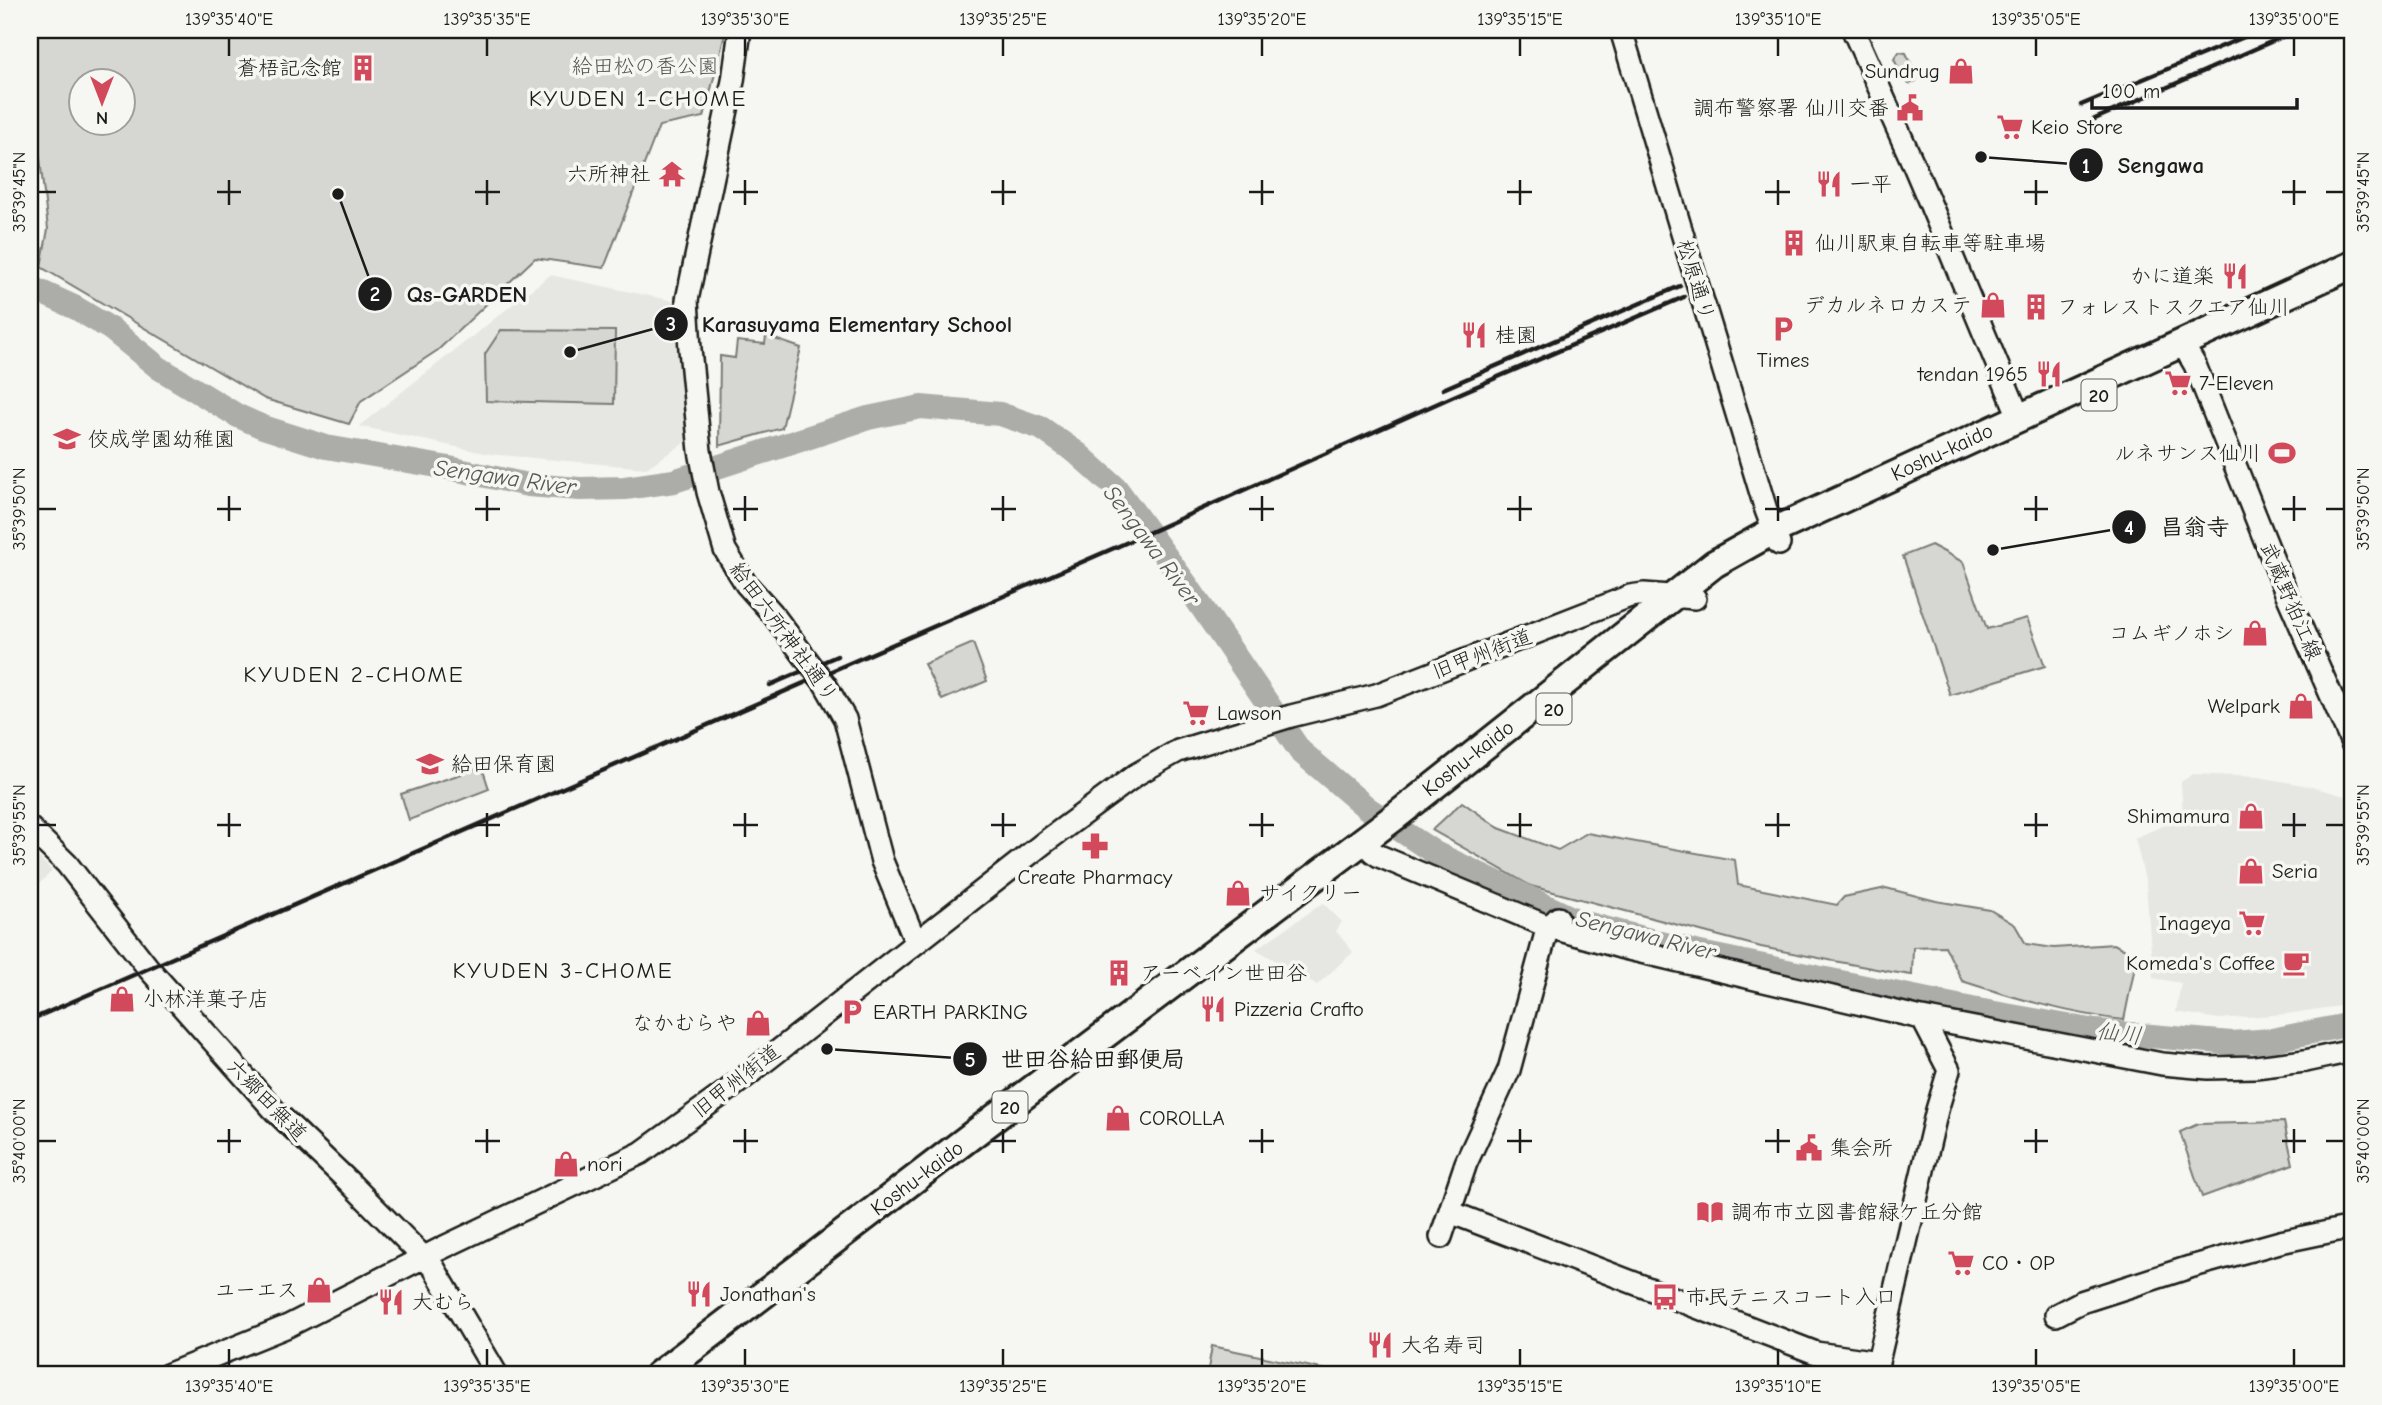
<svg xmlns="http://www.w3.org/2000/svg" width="2382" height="1405" font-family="'Comic Neue','Klee One',sans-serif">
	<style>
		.built { fill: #e6e6e2 }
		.green { fill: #d6d6d2; stroke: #797977; stroke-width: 2; fill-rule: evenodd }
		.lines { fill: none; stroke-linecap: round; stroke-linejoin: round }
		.river { stroke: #acaca9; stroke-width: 24 }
		.secondary-casing { stroke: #1c1c1c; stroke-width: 26 }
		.highway-casing { stroke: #1c1c1c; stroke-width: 32 }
		.secondary { stroke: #f6f6f2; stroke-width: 21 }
		.highway { stroke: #f6f6f2; stroke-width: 26 }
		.rail { stroke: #1c1c1c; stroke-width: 4.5 }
		.secondary-bridge-casing { stroke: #1c1c1c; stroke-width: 26; stroke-linecap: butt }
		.secondary-bridge { stroke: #f6f6f2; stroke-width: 21 }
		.ticks { fill: none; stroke: #1c1c1c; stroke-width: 2.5 }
		.labels { text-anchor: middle; stroke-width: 7; stroke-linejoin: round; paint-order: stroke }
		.shield { fill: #f6f6f2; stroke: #5d5d5c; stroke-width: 2 }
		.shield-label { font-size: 19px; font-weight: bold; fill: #1c1c1c }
		.park-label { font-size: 21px; fill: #545453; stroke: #f6f6f2 }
		.poi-label { font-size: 21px; fill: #1c1c1c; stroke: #f6f6f2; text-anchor: start }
		.street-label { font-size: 21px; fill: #1c1c1c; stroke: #f6f6f2 }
		.neighbourhood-label { font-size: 23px; letter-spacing: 2px; fill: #1c1c1c; stroke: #f6f6f2 }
		.water-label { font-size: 23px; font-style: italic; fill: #565654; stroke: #f6f6f2 }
		.leader { fill: none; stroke: #1c1c1c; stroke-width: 2.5 }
		.callout-dot { fill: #1c1c1c; stroke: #f6f6f2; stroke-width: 2.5 }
		.mark-label { font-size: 21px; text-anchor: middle; font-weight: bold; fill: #fff }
		.callout-label { font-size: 23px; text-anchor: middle; font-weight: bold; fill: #1c1c1c; stroke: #f6f6f2; stroke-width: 7; stroke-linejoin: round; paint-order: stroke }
		.neatline { fill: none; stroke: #1c1c1c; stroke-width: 2.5 }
		.ticks-label { font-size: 18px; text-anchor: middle; fill: #1c1c1c }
	</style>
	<rect width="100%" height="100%" fill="#f6f6f2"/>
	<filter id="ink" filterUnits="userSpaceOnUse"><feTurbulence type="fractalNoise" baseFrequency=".0143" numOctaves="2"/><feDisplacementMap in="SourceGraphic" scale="14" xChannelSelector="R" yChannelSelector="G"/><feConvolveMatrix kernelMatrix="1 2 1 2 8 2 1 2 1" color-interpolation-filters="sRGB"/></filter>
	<g filter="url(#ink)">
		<path class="built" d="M550,275L683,303L689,440L646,468L489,454L359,426Z
			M2193,774L2258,777L2308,786L2352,798V1004L2286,1014L2219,1019L2176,1012L2181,983L2153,978L2146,884L2135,838L2183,817L2181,782Z
			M30,848L52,871L30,893Z
			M1323,903L1342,922L1336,931L1353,952L1317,985L1256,949Z"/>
		<path class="green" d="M30,30H725V34L704,117L659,126L604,268L535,258L438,350L361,401L349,424L265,399L41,267L48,229L40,159L30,103ZM80,80H122V122H80Z
			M1899,52L1906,53L1917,76L1916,81L1909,84L1903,79L1894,59Z
			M501,330L615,331L614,404L486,401L485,354Z
			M766,336L801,348L782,428L719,446L720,356L735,358L737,341L765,344Z
			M1931,545L1963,562L1987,629L2027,618L2045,666L1950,695L1903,556Z
			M973,643L987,681L942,700L924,664Z
			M482,767L489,789L409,820L401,794Z
			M1462,802L1499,828L1558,850L1587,833L1735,860L1738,885L1837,905L1844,897L1886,888L1936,901L1990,910L2015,925L2026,944L2054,948L2114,944L2137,956L2124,1020C2069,1014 2015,998 1962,981L1945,946L1913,947L1912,975L1892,972L1761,947L1531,886L1432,830Z
			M2284,1122L2293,1164L2202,1197L2180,1132L2198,1124Z
			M1212,1346L1350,1375H1207Z"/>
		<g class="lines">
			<path class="river" d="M30,287L76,308L111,329L159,368L238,416L263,427L326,447L449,468L528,485L580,489L625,488L674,481L868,418L921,407L1000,414L1041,428L1077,453L1116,488L1186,584L1300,751L1367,808L1435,853L1578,921L1700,953L1972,1009L2095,1031L2231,1043L2272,1040L2352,1024"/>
			<g class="secondary-casing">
				<path id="secondary" d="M740,30L733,81L687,300L690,349L700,451L708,492L725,550L746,584L772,613L825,684L845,719L882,861L916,943
					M1621,30L1692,266
					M1853,30L1912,161
					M1932,208L2019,417
					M1704,305L1766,510L1779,544
					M2182,343L2195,365L2285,590L2352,743
					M30,828L67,864L149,969L275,1111L351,1184L434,1268L497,1375
					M1363,840L1373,852L1379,856L1549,927L1620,947L1917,1017L2162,1064L2208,1068L2255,1067L2305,1061L2352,1051
					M1450,1212L1816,1353L1878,1362L1937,1110L1949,1070L1922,1018
					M1441,1237L1466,1163L1509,1070L1545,937L1549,927L1558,918
					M2056,1315L2081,1302L2190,1267L2280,1242L2352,1227
					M167,1375L288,1326L440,1249L641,1153L727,1091L1045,842L1137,774L1178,751L1291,716L1376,695L1630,596L1644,594L1695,598"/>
			</g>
			<g class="highway-casing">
				<path id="highway" d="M658,1375L1026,1094L1396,816L1714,564L1773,531L2352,265"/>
			</g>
			<use href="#secondary" class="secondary"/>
			<use href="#highway" class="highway"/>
			<path class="rail" d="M2081,105L2261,30
				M2088,122L2298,30
				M1443,389L1680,286
				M770,685L837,656
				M30,1020L1121,545L1454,396L1684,297"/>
			<g class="secondary-bridge-casing">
				<path id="secondary-bridge" d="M1912,161L1932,208
					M1692,266L1704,305"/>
			</g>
			<use href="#secondary-bridge" class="secondary-bridge"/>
		</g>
	</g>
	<path class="ticks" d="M229,38V56M487,38V56M745,38V56M1003,38V56M1262,38V56M1520,38V56M1778,38V56M2036,38V56M2294,38V56M229,180V205M487,180V205M745,180V205M1003,180V205M1262,180V205M1520,180V205M1778,180V205M2036,180V205M2294,180V205M38,192H56M217,192H241M475,192H500M733,192H758M991,192H1016M1249,192H1274M1507,192H1532M1765,192H1790M2024,192H2048M2282,192H2306M2326,192H2344M229,496V521M487,496V521M745,496V521M1003,496V521M1262,496V521M1520,496V521M1778,496V521M2036,496V521M2294,496V521M38,509H56M217,509H241M475,509H500M733,509H758M991,509H1016M1249,509H1274M1507,509H1532M1765,509H1790M2024,509H2048M2282,509H2306M2326,509H2344M229,813V837M487,813V837M745,813V837M1003,813V837M1262,813V837M1520,813V837M1778,813V837M2036,813V837M2294,813V837M38,825H56M217,825H241M475,825H500M733,825H758M991,825H1016M1249,825H1274M1507,825H1532M1765,825H1790M2024,825H2048M2282,825H2306M2326,825H2344M229,1129V1153M487,1129V1153M745,1129V1153M1003,1129V1153M1262,1129V1153M1520,1129V1153M1778,1129V1153M2036,1129V1153M2294,1129V1153M38,1141H56M217,1141H241M475,1141H500M733,1141H758M991,1141H1016M1249,1141H1274M1507,1141H1532M1765,1141H1790M2024,1141H2048M2282,1141H2306M2326,1141H2344M229,1349V1366M487,1349V1366M745,1349V1366M1003,1349V1366M1262,1349V1366M1520,1349V1366M1778,1349V1366M2036,1349V1366M2294,1349V1366"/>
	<defs>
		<g id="building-bare" transform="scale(2.1)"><path d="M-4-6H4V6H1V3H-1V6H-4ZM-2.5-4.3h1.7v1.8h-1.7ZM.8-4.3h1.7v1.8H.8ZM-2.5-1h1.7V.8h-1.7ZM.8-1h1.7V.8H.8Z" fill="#d1495b" stroke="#f6f6f2" stroke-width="2.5" paint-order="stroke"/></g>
		<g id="shop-bare" transform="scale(2.1)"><path d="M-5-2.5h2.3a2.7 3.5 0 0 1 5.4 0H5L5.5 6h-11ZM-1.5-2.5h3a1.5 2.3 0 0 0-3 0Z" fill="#d1495b" stroke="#f6f6f2" stroke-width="2.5" paint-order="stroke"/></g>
		<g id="civic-bare" transform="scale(2.1)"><path d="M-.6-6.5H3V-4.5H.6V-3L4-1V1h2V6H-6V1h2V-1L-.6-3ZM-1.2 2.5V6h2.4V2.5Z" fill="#d1495b" stroke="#f6f6f2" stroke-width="2.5" paint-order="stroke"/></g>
		<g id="supermarket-bare" transform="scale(2.1)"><path d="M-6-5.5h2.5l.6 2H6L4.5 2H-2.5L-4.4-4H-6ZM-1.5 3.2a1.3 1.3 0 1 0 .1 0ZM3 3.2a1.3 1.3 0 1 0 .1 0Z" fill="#d1495b" stroke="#f6f6f2" stroke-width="2.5" paint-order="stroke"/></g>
		<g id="temple-bare" transform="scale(2.1)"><path d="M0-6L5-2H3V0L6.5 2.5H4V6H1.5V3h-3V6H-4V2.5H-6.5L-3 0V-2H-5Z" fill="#d1495b" stroke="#f6f6f2" stroke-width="2.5" paint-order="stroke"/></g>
		<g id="restaurant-bare" transform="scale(2.1)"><path d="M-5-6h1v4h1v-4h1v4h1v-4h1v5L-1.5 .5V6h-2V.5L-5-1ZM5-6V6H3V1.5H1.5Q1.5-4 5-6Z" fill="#d1495b" stroke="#f6f6f2" stroke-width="2.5" paint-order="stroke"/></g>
		<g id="parking-bare" transform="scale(2.1)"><path d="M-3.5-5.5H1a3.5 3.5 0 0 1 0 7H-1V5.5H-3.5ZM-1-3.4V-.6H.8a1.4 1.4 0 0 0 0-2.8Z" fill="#d1495b" stroke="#f6f6f2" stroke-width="2.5" paint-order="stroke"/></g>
		<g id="school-bare" transform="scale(2.1)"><path d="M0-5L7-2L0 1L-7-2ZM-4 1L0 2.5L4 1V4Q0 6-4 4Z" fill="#d1495b" stroke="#f6f6f2" stroke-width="2.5" paint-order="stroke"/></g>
		<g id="stadium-bare" transform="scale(2.1)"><path d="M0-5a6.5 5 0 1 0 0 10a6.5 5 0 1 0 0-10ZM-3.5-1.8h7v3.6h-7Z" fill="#d1495b" stroke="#f6f6f2" stroke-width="2.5" paint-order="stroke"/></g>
		<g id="pharmacy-bare" transform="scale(2.1)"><path d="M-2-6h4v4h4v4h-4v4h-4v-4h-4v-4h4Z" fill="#d1495b" stroke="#f6f6f2" stroke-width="2.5" paint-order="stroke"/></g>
		<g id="cafe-bare" transform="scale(2.1)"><path d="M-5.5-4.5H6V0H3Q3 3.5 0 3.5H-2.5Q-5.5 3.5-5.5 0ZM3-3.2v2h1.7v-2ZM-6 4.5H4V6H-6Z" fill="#d1495b" stroke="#f6f6f2" stroke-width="2.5" paint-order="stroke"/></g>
		<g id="library-bare" transform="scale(2.1)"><path d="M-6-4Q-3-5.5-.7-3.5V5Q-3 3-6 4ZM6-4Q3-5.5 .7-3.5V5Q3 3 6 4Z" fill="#d1495b" stroke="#f6f6f2" stroke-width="2.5" paint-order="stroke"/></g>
		<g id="bus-bare" transform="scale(2.1)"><path d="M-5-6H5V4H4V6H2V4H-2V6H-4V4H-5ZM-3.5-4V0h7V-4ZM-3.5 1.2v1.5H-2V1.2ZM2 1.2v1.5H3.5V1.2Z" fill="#d1495b" stroke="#f6f6f2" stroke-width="2.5" paint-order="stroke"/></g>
	</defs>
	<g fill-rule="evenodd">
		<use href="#building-bare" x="363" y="68"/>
		<use href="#shop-bare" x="1961" y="71"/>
		<use href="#civic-bare" x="1910" y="108"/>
		<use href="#supermarket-bare" x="2010" y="127"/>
		<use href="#temple-bare" x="672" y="174"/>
		<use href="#restaurant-bare" x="1829" y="184"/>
		<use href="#building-bare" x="1794" y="243"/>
		<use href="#restaurant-bare" x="2235" y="276"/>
		<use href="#shop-bare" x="1993" y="305"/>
		<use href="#building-bare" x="2036" y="307"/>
		<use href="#parking-bare" x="1783" y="329"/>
		<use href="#restaurant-bare" x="1474" y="335"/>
		<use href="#restaurant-bare" x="2049" y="374"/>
		<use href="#supermarket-bare" x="2178" y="383"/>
		<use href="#school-bare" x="67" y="439"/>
		<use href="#stadium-bare" x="2282" y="453"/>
		<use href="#shop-bare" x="2255" y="633"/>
		<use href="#shop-bare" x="2301" y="706"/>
		<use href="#supermarket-bare" x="1196" y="713"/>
		<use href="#school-bare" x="430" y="764"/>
		<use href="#shop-bare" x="2251" y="816"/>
		<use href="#pharmacy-bare" x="1095" y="846"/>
		<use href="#shop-bare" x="2251" y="871"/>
		<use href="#shop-bare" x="1238" y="893"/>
		<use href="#supermarket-bare" x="2252" y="923"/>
		<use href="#cafe-bare" x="2296" y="963"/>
		<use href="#building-bare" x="1119" y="973"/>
		<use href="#shop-bare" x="122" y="999"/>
		<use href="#restaurant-bare" x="1213" y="1009"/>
		<use href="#parking-bare" x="852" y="1012"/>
		<use href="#shop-bare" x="758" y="1023"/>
		<use href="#shop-bare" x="1118" y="1118"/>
		<use href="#civic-bare" x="1809" y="1148"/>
		<use href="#shop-bare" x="566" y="1164"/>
		<use href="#library-bare" x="1710" y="1212"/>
		<use href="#supermarket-bare" x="1961" y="1263"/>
		<use href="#shop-bare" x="319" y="1290"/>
		<use href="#restaurant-bare" x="699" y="1294"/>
		<use href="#bus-bare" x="1665" y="1297"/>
		<use href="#restaurant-bare" x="391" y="1302"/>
		<use href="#restaurant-bare" x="1380" y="1345"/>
	</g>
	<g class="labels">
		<g class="shield">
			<rect x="2081.5" y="379.5" width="35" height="31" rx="5"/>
			<rect x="1536.5" y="693.5" width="35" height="31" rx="5"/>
			<rect x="992.5" y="1091.5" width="35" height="31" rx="5"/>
		</g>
		<g class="shield-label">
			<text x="2099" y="402">20</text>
			<text x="1554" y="716">20</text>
			<text x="1010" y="1114">20</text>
		</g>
		<g class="park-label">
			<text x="645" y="73">給田松の香公園</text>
		</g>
		<g class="poi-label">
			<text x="342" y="75" text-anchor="end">蒼梧記念館</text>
			<text x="1940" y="78" text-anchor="end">Sundrug</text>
			<text x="1889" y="115" text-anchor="end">調布警察署 仙川交番</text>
			<text x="2031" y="134">Keio Store</text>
			<text x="651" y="181" text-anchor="end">六所神社</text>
			<text x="1850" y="191">一平</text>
			<text x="1815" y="250">仙川駅東自転車等駐車場</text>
			<text x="2214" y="283" text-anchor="end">かに道楽</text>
			<text x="1972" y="312" text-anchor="end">デカルネロカステ</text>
			<text x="2057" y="314">フォレストスクエア仙川</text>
			<text x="1495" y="342">桂園</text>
			<text x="1783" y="367" text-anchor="middle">Times</text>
			<text x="2028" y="381" text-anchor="end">tendan 1965</text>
			<text x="2199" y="390">7-Eleven</text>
			<text x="88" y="446">佼成学園幼稚園</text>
			<text x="2261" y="460" text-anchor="end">ルネサンス仙川</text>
			<text x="2234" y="640" text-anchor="end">コムギノホシ</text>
			<text x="2280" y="713" text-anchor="end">Welpark</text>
			<text x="1217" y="720">Lawson</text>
			<text x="451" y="771">給田保育園</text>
			<text x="2230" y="823" text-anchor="end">Shimamura</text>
			<text x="2272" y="878">Seria</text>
			<text x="1095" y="884" text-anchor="middle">Create Pharmacy</text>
			<text x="1259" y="900">サイクリー</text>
			<text x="2231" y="930" text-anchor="end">Inageya</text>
			<text x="2275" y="970" text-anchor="end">Komeda's Coffee</text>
			<text x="1140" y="980">アーベイン世田谷</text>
			<text x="143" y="1006">小林洋菓子店</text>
			<text x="1234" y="1016">Pizzeria Crafto</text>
			<text x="873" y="1019">EARTH PARKING</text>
			<text x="737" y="1030" text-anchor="end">なかむらや</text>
			<text x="1139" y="1125">COROLLA</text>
			<text x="1830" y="1155">集会所</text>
			<text x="587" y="1171">nori</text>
			<text x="1731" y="1219">調布市立図書館緑ケ丘分館</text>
			<text x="1982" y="1270">CO・OP</text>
			<text x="298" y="1297" text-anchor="end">ユーエス</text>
			<text x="720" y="1301">Jonathan's</text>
			<text x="1686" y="1304">市民テニスコート入口</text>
			<text x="412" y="1309">大むら</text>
			<text x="1401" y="1352">大名寿司</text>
		</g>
		<g class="street-label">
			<text transform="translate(1696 280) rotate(73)" y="7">松原通り</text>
			<text transform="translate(1942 452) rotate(-25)" y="7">Koshu-kaido</text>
			<text transform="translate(2291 601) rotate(67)" y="7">武蔵野狛江線</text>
			<text transform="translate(784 632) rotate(54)" y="7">給田六所神社通り</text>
			<text transform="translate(1482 654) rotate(-21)" y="7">旧甲州街道</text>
			<text transform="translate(1468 758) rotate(-38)" y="7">Koshu-kaido</text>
			<text transform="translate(736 1081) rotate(-38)" y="7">旧甲州街道</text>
			<text transform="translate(267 1100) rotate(46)" y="7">六郷田無道</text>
			<text transform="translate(917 1178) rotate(-37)" y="7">Koshu-kaido</text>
		</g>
		<g class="neighbourhood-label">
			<text x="638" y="106">KYUDEN 1-CHOME</text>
			<text x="354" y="682">KYUDEN 2-CHOME</text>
			<text x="563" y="978">KYUDEN 3-CHOME</text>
		</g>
		<g class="water-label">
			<text transform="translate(505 477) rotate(8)" y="8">Sengawa River</text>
			<text transform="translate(1152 545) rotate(53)" y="8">Sengawa River</text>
			<text transform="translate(1646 935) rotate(14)" y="8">Sengawa River</text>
			<text transform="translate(2119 1033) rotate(7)" y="8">仙川</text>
		</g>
	</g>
	<path class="leader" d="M1981 157L2086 165M338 194L375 294M570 352L671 324M1993 550L2129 527M827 1049L970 1059"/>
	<g class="callout-dot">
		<circle cx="1981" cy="157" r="7"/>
		<circle cx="338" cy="194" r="7"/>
		<circle cx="570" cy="352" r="7"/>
		<circle cx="1993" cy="550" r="7"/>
		<circle cx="827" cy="1049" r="7"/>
		<circle cx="2086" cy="165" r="18"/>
		<circle cx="375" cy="294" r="18"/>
		<circle cx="671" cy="324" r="18"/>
		<circle cx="2129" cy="527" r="18"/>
		<circle cx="970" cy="1059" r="18"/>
	</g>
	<g class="mark-label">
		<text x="2086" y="173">1</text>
		<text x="375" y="301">2</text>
		<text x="671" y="331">3</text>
		<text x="2129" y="535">4</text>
		<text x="970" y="1067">5</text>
	</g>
	<g class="callout-label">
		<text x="2161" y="173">Sengawa</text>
		<text x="467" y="302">Qs-GARDEN</text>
		<text x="857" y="332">Karasuyama Elementary School</text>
		<text x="2195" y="535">昌翁寺</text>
		<text x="1093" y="1067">世田谷給田郵便局</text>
	</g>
	<rect width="2382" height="1405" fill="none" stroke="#f6f6f2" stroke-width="77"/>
	<g transform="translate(102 102) rotate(180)"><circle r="33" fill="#f6f6f2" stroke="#9f9f9c" stroke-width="2"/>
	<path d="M0-5L12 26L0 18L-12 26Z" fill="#d1495b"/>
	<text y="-10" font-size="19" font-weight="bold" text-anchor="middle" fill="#1c1c1c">N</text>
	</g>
	<path d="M2092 98v10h205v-10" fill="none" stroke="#1c1c1c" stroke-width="3.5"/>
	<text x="2102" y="98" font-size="21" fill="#1c1c1c" stroke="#f6f6f2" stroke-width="5" paint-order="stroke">100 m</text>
	<rect x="38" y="38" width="2306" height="1328" class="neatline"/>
	<g class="ticks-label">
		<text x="229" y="25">139°35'40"E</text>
		<text x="487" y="25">139°35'35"E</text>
		<text x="745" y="25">139°35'30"E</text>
		<text x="1003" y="25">139°35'25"E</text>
		<text x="1262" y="25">139°35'20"E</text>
		<text x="1520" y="25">139°35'15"E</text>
		<text x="1778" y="25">139°35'10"E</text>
		<text x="2036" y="25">139°35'05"E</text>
		<text x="2294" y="25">139°35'00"E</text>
		<text transform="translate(2363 192) rotate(-90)" y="6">35°39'45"N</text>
		<text transform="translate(19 192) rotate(-90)" y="6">35°39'45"N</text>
		<text transform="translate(2363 509) rotate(-90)" y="6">35°39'50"N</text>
		<text transform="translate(19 509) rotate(-90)" y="6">35°39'50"N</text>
		<text transform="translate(2363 825) rotate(-90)" y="6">35°39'55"N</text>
		<text transform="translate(19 825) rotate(-90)" y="6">35°39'55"N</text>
		<text transform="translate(2363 1141) rotate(-90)" y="6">35°40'00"N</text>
		<text transform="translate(19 1141) rotate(-90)" y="6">35°40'00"N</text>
		<text x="229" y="1392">139°35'40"E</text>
		<text x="487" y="1392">139°35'35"E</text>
		<text x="745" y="1392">139°35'30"E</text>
		<text x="1003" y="1392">139°35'25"E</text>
		<text x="1262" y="1392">139°35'20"E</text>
		<text x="1520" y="1392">139°35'15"E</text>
		<text x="1778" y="1392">139°35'10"E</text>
		<text x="2036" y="1392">139°35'05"E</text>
		<text x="2294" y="1392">139°35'00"E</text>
	</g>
</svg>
